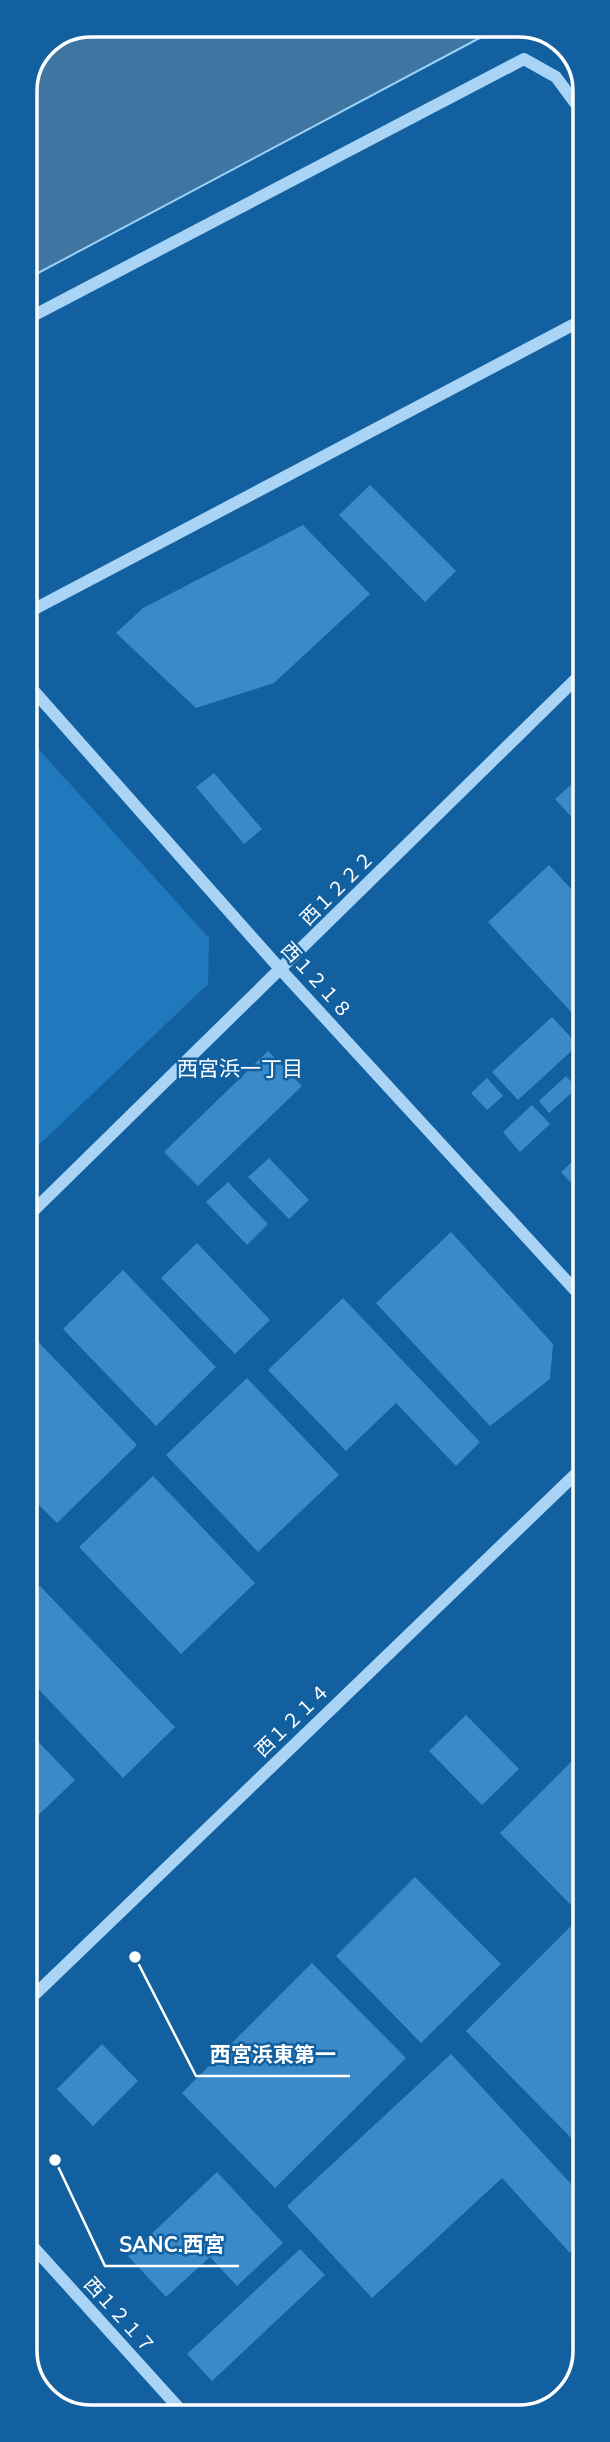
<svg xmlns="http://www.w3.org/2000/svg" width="610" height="2442" font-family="'Nunito Sans','Noto Sans JP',sans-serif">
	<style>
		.green { fill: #2079bd }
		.water { fill: #3e75a1; stroke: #9bd1f8; stroke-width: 2 }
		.building { fill: #3b89c6 }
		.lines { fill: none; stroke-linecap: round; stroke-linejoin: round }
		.minor { stroke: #a9d4f5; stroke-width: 12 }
		.labels { text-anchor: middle; stroke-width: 5; stroke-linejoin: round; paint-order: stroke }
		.street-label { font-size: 19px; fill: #fff; stroke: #12609f }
		.neighbourhood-label { font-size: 21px; fill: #fff; stroke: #12609f }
		.rim { fill: none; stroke: #fff; stroke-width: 3.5 }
		.leader { fill: none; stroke: #fff; stroke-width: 2.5 }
		.callout-dot { fill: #fff; stroke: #12609f; stroke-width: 2.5 }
		.callout-label { font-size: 21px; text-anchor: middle; font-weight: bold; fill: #fff; stroke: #12609f; stroke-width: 5; stroke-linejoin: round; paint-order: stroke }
	</style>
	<rect width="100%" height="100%" fill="#12609f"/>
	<path class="green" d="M25,734L209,938L208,984L25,1158Z"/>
	<path class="water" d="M90,25H504L25,280V90L44,44Z"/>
	<path class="building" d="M370,485L456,571L425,602L339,515Z
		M303,525L370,594L274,683L196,708L116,633L143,608Z
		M214,773L262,829L244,844L196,787Z
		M583,774L585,815L577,823L555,799Z
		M549,865L585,904V1027L488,922Z
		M552,1017L578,1045L518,1100L492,1072Z
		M268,1051L302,1086L198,1186L164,1152Z
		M566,1076L577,1088L549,1113L539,1101Z
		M487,1078L503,1096L487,1110L471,1093Z
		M532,1105L550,1124L520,1152L503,1132Z
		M585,1150V1198L561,1172Z
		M269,1158L309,1200L289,1219L248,1177Z
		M228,1182L268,1224L247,1245L206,1202Z
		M451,1232L553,1344L550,1379L490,1426L376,1303Z
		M197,1243L270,1320L235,1354L161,1278Z
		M123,1270L216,1367L156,1426L63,1329Z
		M343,1298L480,1442L456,1466L396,1403L346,1451L268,1370Z
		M25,1328L137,1445L57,1523L25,1491Z
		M247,1378L339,1475L258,1552L166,1455Z
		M153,1476L255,1583L181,1654L79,1547Z
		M40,1586L175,1727L123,1778L25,1675V1600Z
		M466,1715L519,1769L482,1805L429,1751Z
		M25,1728L75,1780L25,1828Z
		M585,1748V1891L571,1905L500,1833Z
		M415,1877L501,1964L421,2043L336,1956Z
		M585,1912V2145L582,2149L466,2031Z
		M312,1963L406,2058L275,2188L182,2093Z
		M102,2044L138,2081L93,2126L57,2089Z
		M451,2054L585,2199V2238L570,2253L502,2178L372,2298L287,2206Z
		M217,2172L283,2243L237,2286L210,2257L166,2297L128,2256Z
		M300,2249L325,2275L212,2381L187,2354Z"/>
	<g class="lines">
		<path class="minor" d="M25,320L524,59L556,77L584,115
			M25,614L584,319
			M25,681L281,970L585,1301
			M25,1219L585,670
			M26,2003L585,1465
			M26,2239L187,2417"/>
	</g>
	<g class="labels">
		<g class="street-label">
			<text transform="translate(337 888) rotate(-45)" y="7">西１２２２</text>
			<text transform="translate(317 980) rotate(48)" y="7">西１２１８</text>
			<text transform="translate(292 1720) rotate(-44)" y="7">西１２１４</text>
			<text transform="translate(120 2315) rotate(48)" y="7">西１２１７</text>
		</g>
		<g class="neighbourhood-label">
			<text x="240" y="1076">西宮浜一丁目</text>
		</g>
	</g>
	<path d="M0 0H610V2442H0ZM91 37H519A54 54 0 0 1 573 91V2351A54 54 0 0 1 519 2405H91A54 54 0 0 1 37 2351V91A54 54 0 0 1 91 37Z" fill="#12609f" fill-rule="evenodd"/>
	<path class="rim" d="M91 37H519A54 54 0 0 1 573 91V2351A54 54 0 0 1 519 2405H91A54 54 0 0 1 37 2351V91A54 54 0 0 1 91 37Z"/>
	<path class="leader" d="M135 1957L196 2076H350M55 2160L105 2266H239"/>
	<g class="callout-dot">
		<circle cx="135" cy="1957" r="7"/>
		<circle cx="55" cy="2160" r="7"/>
	</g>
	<g class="callout-label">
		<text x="273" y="2062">西宮浜東第一</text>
		<text x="172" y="2252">SANC.西宮</text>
	</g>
</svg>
